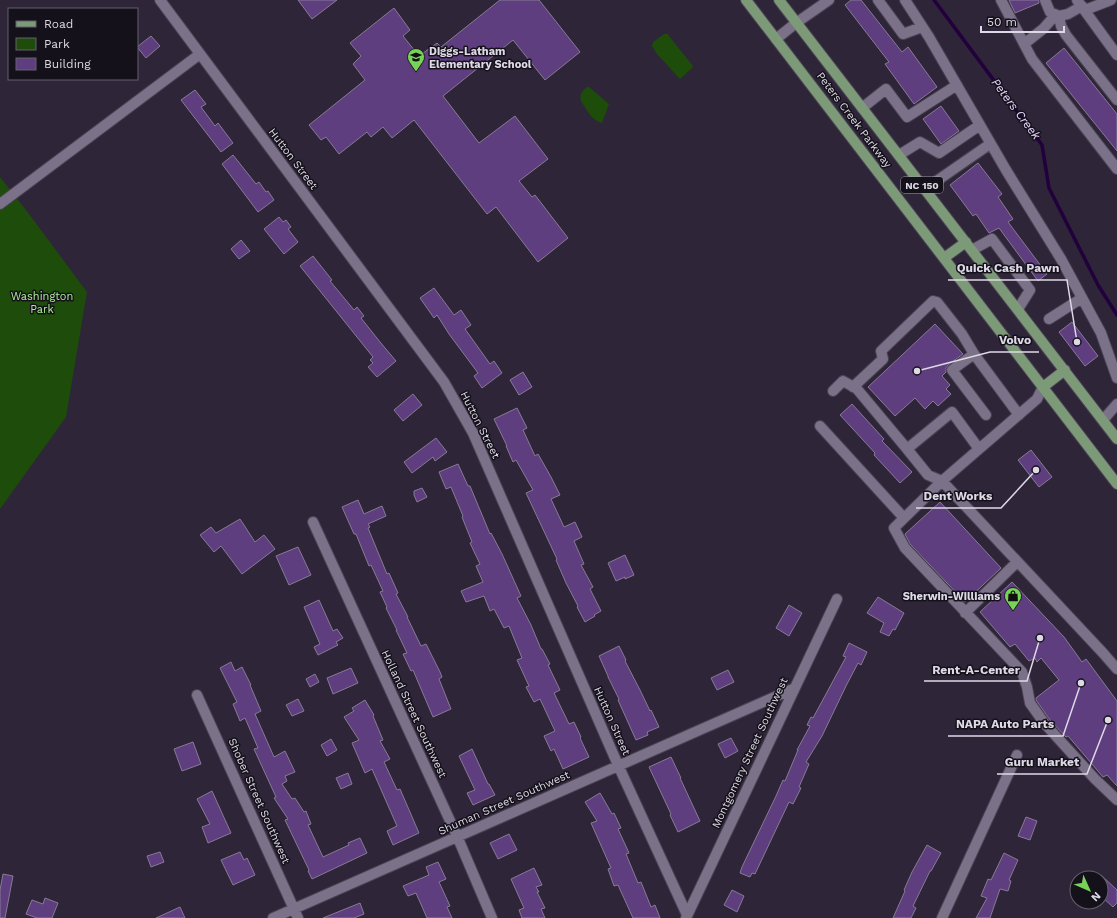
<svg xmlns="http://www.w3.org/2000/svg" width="1117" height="918" font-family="'Work Sans',sans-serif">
	<rect width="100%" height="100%" fill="#2e2539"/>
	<path fill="#1e4c0a" d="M664,34H668L669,36L693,66L692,68L680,79L657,54L652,46L653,42Z
		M587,87H589L609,104L602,123C592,121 586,109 581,101C579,95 582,91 587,87Z
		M0,177L29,214L87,292L66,417L0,509Z"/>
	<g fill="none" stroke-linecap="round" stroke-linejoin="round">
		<path stroke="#21003b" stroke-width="3.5" d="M934,0L1042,145L1049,188L1098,285L1117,315"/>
	</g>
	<path fill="#5e3e7f" stroke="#867b94" d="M298,0H337L312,19Z
		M500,0H539L580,52L545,80L513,40L443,96L479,143L515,116L548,159L519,181L532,197L535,195L568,238L538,262L496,207L487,214L414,120L392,138L383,127L371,137L367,132L339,154L326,137L321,140L309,125L365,80L353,64L361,56L350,43L394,8L410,30L403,36L419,56L437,43L441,47Z
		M851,0H861L902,52L908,47L937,87L914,104L885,64L889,62L845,5Z
		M1009,0H1039V3L1015,13Z
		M151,36L160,46L146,58L137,47Z
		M1064,48L1117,114V151L1046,63Z
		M195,90L206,104L201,107L215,126L218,123L233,143L221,152L181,100Z
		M941,106L959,131L941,144L923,119Z
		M233,155L256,184L259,182L266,192L268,191L274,200L258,212L222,164Z
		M978,163L1002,194L998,197L1013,219L1008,222L1047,274L1038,281L999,228L989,233L976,214L973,216L950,185Z
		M279,217L283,222L286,220L291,227L288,229L298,242L284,254L264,229Z
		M241,240L250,251L239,259L231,249Z
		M313,256L332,280L330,281L354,310L357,307L364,316L361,318L380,342L396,361L377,377L368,367L373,363L370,360L373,357L300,266Z
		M434,288L454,315L461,310L471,325L465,329L490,364L494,361L502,373L482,388L474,376L478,373L449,334L437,315L434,318L420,298Z
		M1072,322L1098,356L1085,366L1059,332Z
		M935,324L963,354L948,365L946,368V372L942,376L950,385L946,389L951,394L938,406L933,401L925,409L915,398L895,416L868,387Z
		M523,372L532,387L519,395L510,380Z
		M413,394L422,405L403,421L394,410Z
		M852,404L884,439L882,441L912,472L900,483L874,455L875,453L840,415Z
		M517,408L527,428L523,430L535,456L538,454L551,477L560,495L551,499L564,527L575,522L582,537L574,541L584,564L581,565L593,587L590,589L601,611L594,615L595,616L585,622L577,607L578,606L566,583L556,560L557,559L526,493L533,490L516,460L513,462L506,446H507L494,419Z
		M436,438L447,452L435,461L433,457L412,473L404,462Z
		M1031,450L1052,477L1039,487L1018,460Z
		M458,464L468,486H470L490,534L491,533L502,554L521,596L517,598L531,625L541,649H542L550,664L548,665L560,690L554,693L569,724L574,722L581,737L580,738L589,757L563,769L554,749L551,751L544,736L555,731L540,699L534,702L526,687L529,686L517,660L522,658L509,626L504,628L494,609L490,611L484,596L466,602L461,591L483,582L476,566L480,564L470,543L472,542L462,517L463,516L451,487L446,489L439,472Z
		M422,488L427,497L417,502L414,495V491Z
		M358,500L364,514L382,506L386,516L368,524L370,527L368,528L387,574L389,573L398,593L396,594L408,617H407L421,646L426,644L440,672L442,677L439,679L451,709L433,717L413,670L411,671L403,654L407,653L396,630H397L386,608L387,607L380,592L383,591L371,565L369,566L356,534H354L342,507Z
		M940,502L1001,568L965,602L910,544L905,534Z
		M240,519L255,542L264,535L275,549L242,574L221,546L214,552L200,535L211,527L216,533Z
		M298,547L311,575L289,585L276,556Z
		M625,555L634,575L625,579V577L616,581L608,563Z
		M1012,582L1064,637L1082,662L1086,659L1117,701V786L1107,775L1103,777L1068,736L1066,737L1050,720L1036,700V698L1059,680L1041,658L1037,662L1035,658L1029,661L1015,644L1010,647L980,612Z
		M878,597L904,613L895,630L893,629L889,636L880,632L884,623L867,613Z
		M319,600L333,631L337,629L343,638L336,642L338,645L318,655L314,647L320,644L304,607Z
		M789,605L802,613L789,636L776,628Z
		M849,643L867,652L861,665L858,663L846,686L822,736L806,762L809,764L799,787L801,788L793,804L789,802L755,874L752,873L750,877L740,873L742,867L776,796L783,780L785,781L798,750H797L810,726L807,725L811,717L813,718L846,657L843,656Z
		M619,646L626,660L625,661L640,690L650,711L651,710L659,727L647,732L648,735L636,740L618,700L619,699L608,677V676L599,656Z
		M231,662L235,671L242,667L251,685H250L261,711L255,714L274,757L285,751L295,772L285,776L287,781L282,784L292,799L295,798L304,812L306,811L311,824L308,825L323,857L349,845L348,843L360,838L367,853L312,879L308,871L309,870L285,820L288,819L274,798L276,797L254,749L258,748L245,718L240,721L233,704L237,702L220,668Z
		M351,668L358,683L333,694L327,678Z
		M728,670L734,682L717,690L711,678Z
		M315,674L319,682L310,687L306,679Z
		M298,699L304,711L292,716L286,705Z
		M365,700L374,715L373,716L383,740L380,741L390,759L384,762L397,790L400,789L419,833L393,845L387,831L397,826L372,769L365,773L352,743L359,740L344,717L354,711L352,708Z
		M731,738L738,751L725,758L718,744Z
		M331,739L337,750L327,756L321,745Z
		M193,742L201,764L182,771L174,749Z
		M472,749L488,784H489L495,795L473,805L467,793L475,790L459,756Z
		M671,757L681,778H680L700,821L678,832L670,815L671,814L649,767Z
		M348,773L352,784L341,789L336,778Z
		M212,791L231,833L208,843L202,827L210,824L197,799Z
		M600,793L612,814L614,813L621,828L618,829L629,853L626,854L638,883L641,882L651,907L655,905L660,918H633L618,885L614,886L608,869L611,868L591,823L597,821L585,802Z
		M1026,817L1037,821L1030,840L1018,836Z
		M509,834L517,850L498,859L490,843Z
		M927,845L941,853L931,871H930L913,906L916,908L911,918H893L905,891L904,890L912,872Z
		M160,852L164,862L151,867L147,856Z
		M240,852L244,860L247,858L255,875L233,885L221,860Z
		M1004,853L1018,860L1009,880L1011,881L1008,891L1000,889L990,918H976L987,898L981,896L988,879L991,880Z
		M438,862L446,879L439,882L450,906L447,907L452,918H427L416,893L408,896L403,886L429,875L426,867Z
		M534,868L542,885L536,887L539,892H537L545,908L541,909L545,918H522L519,910L524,908L511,879Z
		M3,874L13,876L5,918H0V890Z
		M1101,875L1117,890V903L1113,907L1101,896Z
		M732,890L744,896L737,912L724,905Z
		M45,898L58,903L52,918H37L26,914L32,900L43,904Z
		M360,903L364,914L354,918H323Z
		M180,907L185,918H156Z"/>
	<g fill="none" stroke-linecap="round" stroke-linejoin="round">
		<defs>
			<path id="minor" d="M160,0L444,382L473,433L618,765L687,915
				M878,0L903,34L922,27
				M905,0L929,37L1006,170L1061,259L1101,333L1117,378
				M1001,0L1032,59L1117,169
				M1045,0L1050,12L1059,16L1068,14L1082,6
				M1077,0L1117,55
				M1085,10L1111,0
				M776,39L796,23L829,0
				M1024,44L1043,29L1051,20L1059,16L1061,26L1066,35L1117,100
				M862,108L886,89L907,117L957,85
				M899,155L920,142L939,153L980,125
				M925,189L990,144
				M0,204L200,54
				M972,250L992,239L1030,290L1018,309
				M1049,319L1082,298
				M853,387L883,359L881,351L933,301L937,302L962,334L974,354
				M1043,387L1037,399L942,481L1103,653L1117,669
				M833,391L843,381L857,389L907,449
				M986,415L952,370L974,354L1019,415
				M1103,420L1117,404
				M820,426L904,518
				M979,449L952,412L907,449L928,475L942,481L894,528L905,548L1022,672L1027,687L1030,703L1045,724L1095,779L1117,800
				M313,522L457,836L492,918
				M965,613L1017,562
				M197,695L298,918
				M273,918L795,688
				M686,918L837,599
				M942,918L1017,755"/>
			<path id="major" d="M746,0L1117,484
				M779,0L1117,439
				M944,258L966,242
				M1043,387L1065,370"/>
		</defs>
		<use href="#minor" stroke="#4b4353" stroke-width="12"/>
		<use href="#major" stroke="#4b4353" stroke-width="12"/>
		<use href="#minor" stroke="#7b7189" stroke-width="10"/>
		<use href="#major" stroke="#7c9a77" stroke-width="10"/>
	</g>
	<defs>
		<symbol id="school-pin" viewBox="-11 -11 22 30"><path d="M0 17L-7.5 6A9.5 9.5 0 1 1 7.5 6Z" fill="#78d258" stroke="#15111a"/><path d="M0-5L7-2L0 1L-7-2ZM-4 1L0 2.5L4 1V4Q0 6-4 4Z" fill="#111"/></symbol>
		<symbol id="shop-pin" viewBox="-11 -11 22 30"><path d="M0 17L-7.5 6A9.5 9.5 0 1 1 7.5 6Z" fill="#78d258" stroke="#15111a"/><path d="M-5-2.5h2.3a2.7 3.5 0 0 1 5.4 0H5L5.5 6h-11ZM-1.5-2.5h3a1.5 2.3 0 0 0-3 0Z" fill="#111"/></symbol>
	</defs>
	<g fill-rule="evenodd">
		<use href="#school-pin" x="406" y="47" width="20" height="27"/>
		<use href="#shop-pin" x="1003" y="586" width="20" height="27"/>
	</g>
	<g text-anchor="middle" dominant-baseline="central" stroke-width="3" stroke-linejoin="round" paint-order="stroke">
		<rect fill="#15111a" stroke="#a29da9" stroke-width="1" x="901" y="177" width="42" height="16" rx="3"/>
		<g font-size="10" font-weight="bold" fill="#ded9e6">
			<text x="922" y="185">NC 150</text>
		</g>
		<g font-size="11" font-weight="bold" fill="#ded9e6" stroke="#15111a" text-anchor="start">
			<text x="429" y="51">Diggs-Latham<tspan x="429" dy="13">Elementary School</tspan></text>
			<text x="1000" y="596" text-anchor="end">Sherwin-Williams</text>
		</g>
		<g font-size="11" fill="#ded9e6" stroke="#15111a">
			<text transform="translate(854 120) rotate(53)">Peters Creek Parkway</text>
			<text transform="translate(293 159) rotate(53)">Hutton Street</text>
			<text transform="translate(480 425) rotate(63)">Hutton Street</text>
			<text transform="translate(414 714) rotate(65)">Holland Street Southwest</text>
			<text transform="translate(612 721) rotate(66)">Hutton Street</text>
			<text transform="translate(750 753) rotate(-65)">Montgomery Street Southwest</text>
			<text transform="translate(259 801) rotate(66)">Shober Street Southwest</text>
			<text transform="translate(504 803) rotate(-24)">Shuman Street Southwest</text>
		</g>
		<g font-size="11" fill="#a9ee94" stroke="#15111a">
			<text x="42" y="296">Washington<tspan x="42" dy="13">Park</tspan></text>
		</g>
		<g font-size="12" font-style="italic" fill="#e5d4fb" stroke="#15111a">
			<text transform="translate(1016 109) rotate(53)">Peters Creek</text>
		</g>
	</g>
	<path fill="none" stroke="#ded9e6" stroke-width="1.5" d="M1077 342L1067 280H948M917 371L990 352H1039M1036 470L1001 508H916M1040 638L1027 681H924M1081 683L1063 736H948M1108 720L1087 774H997"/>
	<g fill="#ded9e6" stroke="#15111a" stroke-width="1.5">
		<circle cx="1077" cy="342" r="4"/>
		<circle cx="917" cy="371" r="4"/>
		<circle cx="1036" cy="470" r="4"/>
		<circle cx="1040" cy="638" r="4"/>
		<circle cx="1081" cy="683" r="4"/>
		<circle cx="1108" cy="720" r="4"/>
	</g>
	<g font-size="12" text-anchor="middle" font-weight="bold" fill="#ded9e6" stroke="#15111a" stroke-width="3" stroke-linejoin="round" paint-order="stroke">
		<text x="1008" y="272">Quick Cash Pawn</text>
		<text x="1015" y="344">Volvo</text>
		<text x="958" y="500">Dent Works</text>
		<text x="976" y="674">Rent-A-Center</text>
		<text x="1005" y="728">NAPA Auto Parts</text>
		<text x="1042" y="766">Guru Market</text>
	</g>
	<rect x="8" y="8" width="130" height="72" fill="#15111a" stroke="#65616c"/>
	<rect x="16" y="21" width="20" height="6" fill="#7c9a77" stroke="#65616c"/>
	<text x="44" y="28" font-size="12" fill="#ded9e6">Road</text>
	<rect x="16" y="38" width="20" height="12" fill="#1e4c0a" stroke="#65616c"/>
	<text x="44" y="48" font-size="12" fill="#ded9e6">Park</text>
	<rect x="16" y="58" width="20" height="12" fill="#5e3e7f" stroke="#65616c"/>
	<text x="44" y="68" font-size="12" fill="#ded9e6">Building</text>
	<g transform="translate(1089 890) rotate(135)"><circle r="19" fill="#15111a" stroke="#65616c"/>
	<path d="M0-3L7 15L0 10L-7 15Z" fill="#78d258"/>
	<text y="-6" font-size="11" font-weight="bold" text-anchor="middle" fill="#ded9e6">N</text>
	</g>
	<path d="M981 26v6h83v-6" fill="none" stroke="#ded9e6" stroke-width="2"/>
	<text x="987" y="26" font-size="12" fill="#ded9e6" stroke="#15111a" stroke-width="3" paint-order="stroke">50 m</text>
</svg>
